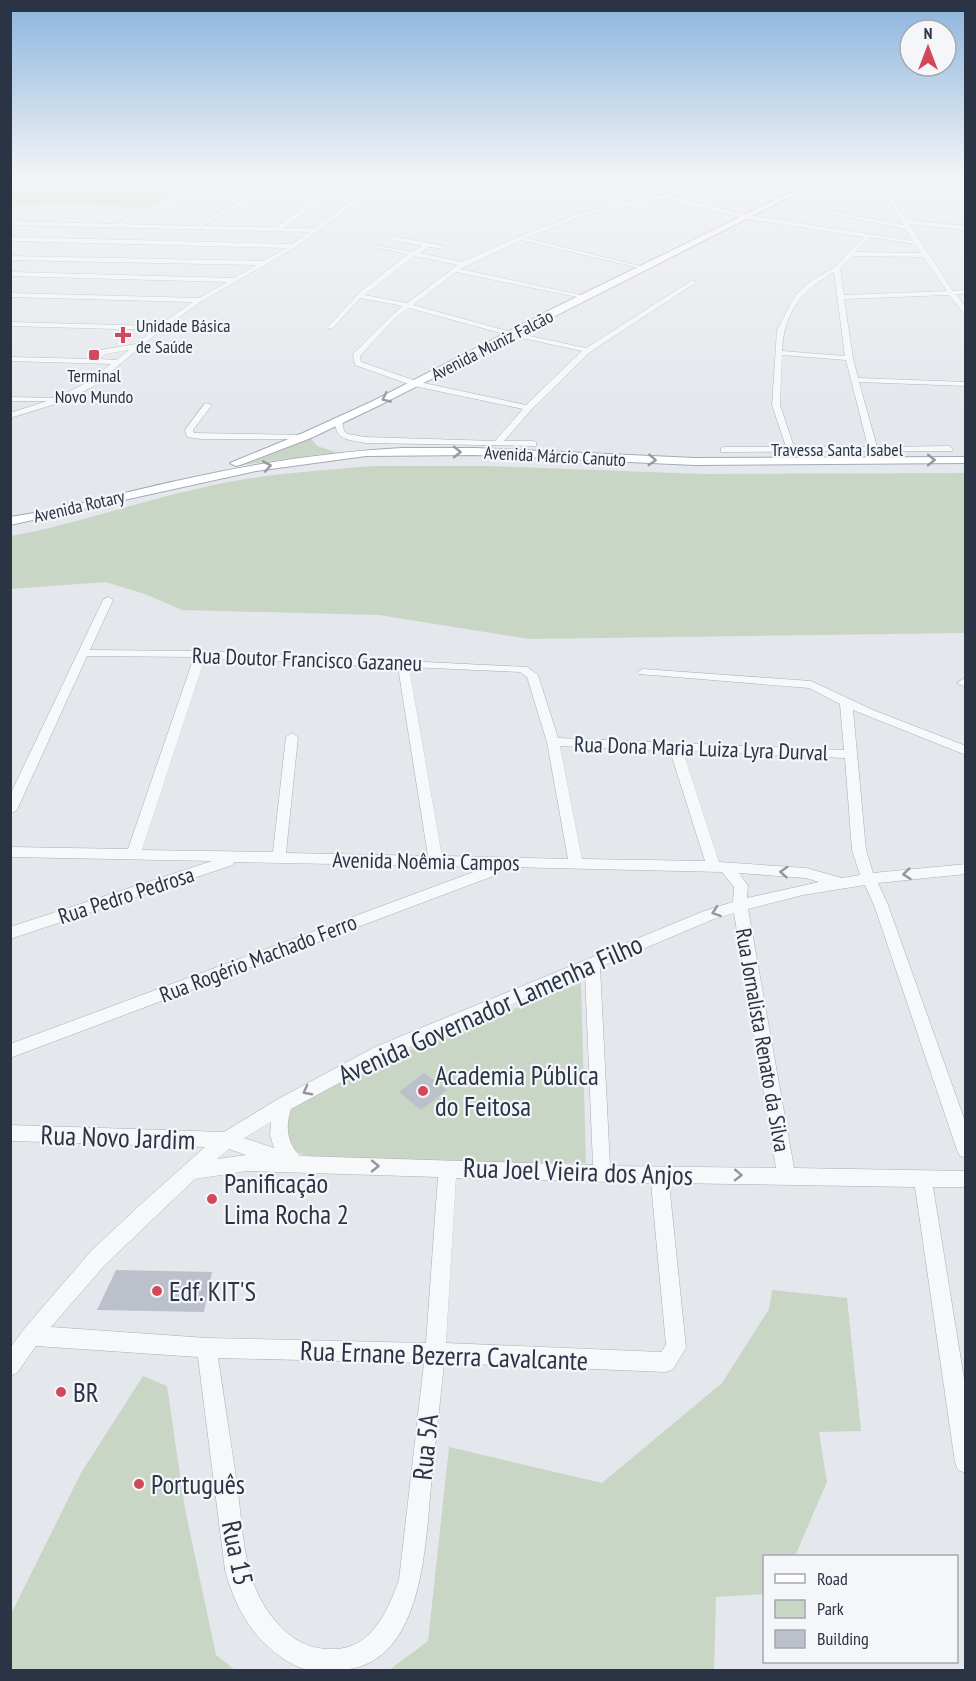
<svg xmlns="http://www.w3.org/2000/svg" width="976" height="1681" font-family="'PT Sans Narrow',sans-serif">
	<rect width="100%" height="100%" fill="#e4e7ec"/>
	<path fill="#c9d6c5" d="M10,177H30L31,184L29,187L33,189L70,191L92,189L128,183L142,177H197L183,180L177,190L161,201L144,207L73,204L11,206Z
		M310,437L317,446L336,452L235,466Z
		M373,466H487L703,474L965,473V633L529,639L379,615L182,610L145,594L105,582L11,589V536C72,525 131,504 192,490C252,475 311,471 373,466Z
		M581,983L586,1163L316,1160L292,1150L281,1132L291,1108L398,1054Z
		M772,1290L847,1298L861,1431L819,1432L827,1482L795,1556H764V1594L716,1597L714,1670H389L428,1641L449,1447L602,1483L722,1383L769,1309Z
		M143,1376L167,1386L185,1509L216,1655L235,1670H11V1614L81,1473Z"/>
	<path fill="#bbc0ca" d="M424,1073L447,1090L421,1110L399,1092Z
		M116,1270L212,1272L204,1312L97,1310Z"/>
	<g fill="none" stroke-linecap="round" stroke-linejoin="round">
		<defs>
			<path id="minor" d="M229,177L207,180L167,205L121,224L197,226L248,196L265,177H269L252,198L202,226L276,227L316,199L326,177H331L320,201L283,228H314L384,177H390L296,247L202,301L162,329L94,386L65,401L10,418V413L47,401H10V397L56,398L88,382L111,364L10,361V357L90,359L100,350L136,344L153,330L10,326V322L158,326L193,302L10,297V293L199,298L227,282L10,276V272L234,278L257,265L10,260V256L263,261L287,248L10,241V237L293,244L310,232L10,225V221L116,224L163,203L204,178ZM129,350L116,360L99,359L105,354Z
				M452,177H457L438,198H434Z
				M513,177H518L519,178L516,180Z
				M575,177H580L582,179L577,180Z
				M726,180L926,182L928,185H885L906,220L966,226V230L909,224L953,291L966,290V294H956L966,308V316L949,295L844,299L853,358L858,378L966,382V386L859,382L877,447L949,446L953,449L952,451L721,452V448L724,447H786L772,405L777,330L796,294L812,280L835,267L864,237L747,219L664,198L582,216L526,238L644,267V269L521,240L460,269L585,296L587,299L456,272L413,305L511,332L586,348L691,281H695V283L590,352L531,410L504,441H533L536,442V446L365,443C346,439 337,441 334,420L338,418L342,420L344,431L348,434L365,437L495,441L523,409L414,386L355,365L353,354L391,316L403,306L360,298L332,329L327,328L361,291L408,254L374,247V245L412,252L423,246L389,239L391,236L444,246L446,249L429,247L419,253L462,262L518,237L578,214ZM726,184L880,185L904,225L831,211L828,213L906,229L913,241L747,215L670,196ZM870,237L915,244L921,253L856,252ZM414,256L458,265L407,303L364,295ZM852,256L923,257L947,291L844,295L840,268ZM834,272L845,356L782,351C784,312 801,291 834,272ZM409,308L508,335L582,351L526,405L419,382L361,362L360,356L395,318ZM782,355L846,360L868,447H794L780,405Z
				M205,403L212,405L193,430L194,433L305,435L309,437L305,439H201L187,437L185,430Z
				M108,597L113,600L90,650L201,651L527,667L538,675L558,738L844,750L840,704L809,688L639,674L637,672L643,669L811,681L873,710L966,746V755L853,710L866,850L873,873L966,864V874L878,883L888,905L966,1124V1158L960,1156L957,1150L874,905L865,885L803,895L748,909L794,1168L966,1171V1187H933L966,1391V1473L958,1470L955,1462L915,1187L669,1183L686,1348L673,1369L666,1372L444,1363C440,1404 435,1445 431,1486C425,1547 423,1670 337,1670C325,1670 312,1672 301,1668C259,1650 236,1612 225,1570L198,1357L36,1346L17,1373L10,1376V1348L24,1329L91,1251L141,1204L205,1147L10,1141V1125L224,1132L278,1099L375,1047L704,911L733,902L734,887L722,872L507,867L496,875L10,1058V1044L487,867L234,862L233,865L10,939V927L212,861L10,857V847L128,849L194,657L87,656L17,810L10,814V795L103,600ZM205,658L398,667L428,856L286,853L298,737L292,733L286,737L273,852L142,850ZM409,667L520,672L527,677L547,742L568,859L442,856ZM560,746L670,751L705,861L582,859ZM683,751L845,758L852,850L860,875L842,878L806,868L719,862ZM739,873L806,878L819,882L747,898L748,886ZM734,913L776,1168L610,1166L600,967L714,919ZM585,973L593,1165L300,1156C287,1142 285,1128 291,1109L387,1057ZM271,1122L270,1135L274,1148L244,1138ZM229,1149L246,1155L217,1159ZM247,1171L438,1177L426,1343L207,1338L51,1327L105,1265L195,1179ZM456,1178L651,1183L666,1345L661,1352L446,1343ZM218,1358L424,1363L399,1580C388,1610 372,1648 335,1649C312,1650 295,1642 279,1625C242,1586 244,1535 237,1484C231,1442 224,1400 218,1358Z
				M963,679H966V687L957,683Z"/>
			<path id="major" d="M822,177H829L380,405L311,438L240,465L236,466L230,463L303,433L373,401L548,311Z
				M402,448H475L695,458L966,457V463L695,465L475,455L366,456L256,471L10,525V517C66,509 121,493 176,481C251,464 326,452 402,448Z"/>
		</defs>
		<use href="#minor" stroke="#a9aeb7" stroke-width="1"/>
		<use href="#major" stroke="#a3abb8" stroke-width="2"/>
		<use href="#minor" fill="#f7f8fa" fill-rule="evenodd"/>
		<use href="#major" fill="#fff" fill-rule="evenodd"/>
	</g>
	<defs><path id="oneway-chevron" d="M-2-3.5L2.5 0L-2 3.5" fill="none" stroke-width="1.6" stroke-linecap="round" stroke-linejoin="round" transform="scale(1.5)"/></defs>
	<g stroke="#959aa2">
		<use href="#oneway-chevron" transform="translate(386 398) rotate(155)"/>
		<use href="#oneway-chevron" transform="translate(457 452) rotate(1)"/>
		<use href="#oneway-chevron" transform="translate(652 460) rotate(3)"/>
		<use href="#oneway-chevron" transform="translate(931 460)"/>
		<use href="#oneway-chevron" transform="translate(267 466) rotate(-10)"/>
	</g>
	<g stroke="#9196a0">
		<use href="#oneway-chevron" transform="translate(784 872) rotate(-176)"/>
		<use href="#oneway-chevron" transform="translate(907 874) rotate(174)"/>
		<use href="#oneway-chevron" transform="translate(716 912) rotate(161)"/>
		<use href="#oneway-chevron" transform="translate(307 1091) rotate(152)"/>
		<use href="#oneway-chevron" transform="translate(375 1166) rotate(1)"/>
		<use href="#oneway-chevron" transform="translate(738 1175) rotate(1)"/>
	</g>
	<linearGradient id="sky" x2="0" y2="1"><stop stop-color="#8bb4dd"/><stop offset="0.43" stop-color="#f3f4f6"/><stop offset="1" stop-color="#f3f4f6" stop-opacity="0"/></linearGradient>
	<rect width="976" height="412" fill="url(#sky)"/>
	<g fill="#d1495b" stroke="#f4f6f9" stroke-width="2">
		<path d="M120 326h6v6h6v6h-6v6h-6v-6h-6v-6h6z"/>
		<rect x="88" y="349" width="12" height="12" rx="3"/>
		<circle cx="423" cy="1091" r="6"/>
		<circle cx="212" cy="1199" r="6"/>
		<circle cx="157" cy="1291" r="6"/>
		<circle cx="61" cy="1392" r="6"/>
		<circle cx="139" cy="1484" r="6"/>
	</g>
	<g text-anchor="middle" dominant-baseline="central" stroke-width="4.5" stroke-linejoin="round" paint-order="stroke">
		<g font-size="18" fill="#2b3445" stroke="#f4f6f9" text-anchor="start">
			<text x="136" y="325">Unidade Básica<tspan x="136" dy="21">de Saúde</tspan></text>
			<text x="94" y="375" text-anchor="middle">Terminal<tspan x="94" dy="21">Novo Mundo</tspan></text>
		</g>
		<g font-size="18" fill="#2b3445" stroke="#f4f6f9">
			<text transform="translate(492 345) rotate(-27)">Avenida Muniz Falcão</text>
			<text x="837" y="449">Travessa Santa Isabel</text>
			<text transform="translate(555 456) rotate(3)">Avenida Márcio Canuto</text>
			<text transform="translate(79 506) rotate(-13)">Avenida Rotary</text>
		</g>
		<g font-size="22" fill="#2b3445" stroke="#f4f6f9">
			<text transform="translate(307 659) rotate(2)">Rua Doutor Francisco Gazaneu</text>
			<text transform="translate(701 748) rotate(2)">Rua Dona Maria Luiza Lyra Durval</text>
			<text transform="translate(426 861) rotate(1)">Avenida Noêmia Campos</text>
			<text transform="translate(126 895) rotate(-18)">Rua Pedro Pedrosa</text>
			<text transform="translate(258 958) rotate(-21)">Rua Rogério Machado Ferro</text>
			<text transform="translate(763 1040) rotate(80)">Rua Jornalista Renato da Silva</text>
		</g>
		<g font-size="27" fill="#2b3445" stroke="#f4f6f9">
			<text transform="translate(490 1009) rotate(-24)">Avenida Governador Lamenha Filho</text>
			<text transform="translate(118 1137) rotate(2)">Rua Novo Jardim</text>
			<text transform="translate(578 1171) rotate(2)">Rua Joel Vieira dos Anjos</text>
			<text transform="translate(444 1355) rotate(2)">Rua Ernane Bezerra Cavalcante</text>
			<text transform="translate(425 1447) rotate(-84)">Rua 5A</text>
			<text transform="translate(238 1553) rotate(78)">Rua 15</text>
		</g>
		<g font-size="27" fill="#2b3445" stroke="#f4f6f9" text-anchor="start">
			<text x="435" y="1075">Academia Pública<tspan x="435" dy="31">do Feitosa</tspan></text>
			<text x="224" y="1183">Panificação<tspan x="224" dy="31">Lima Rocha 2</tspan></text>
			<text x="169" y="1291">Edf. KIT'S</text>
			<text x="73" y="1392">BR</text>
			<text x="151" y="1484">Português</text>
		</g>
	</g>
	<rect width="976" height="1681" fill="none" stroke="#2b3445" stroke-width="24"/>
	<rect x="763" y="1555" width="195" height="108" fill="#f4f6f9" stroke="#a4a8b1" stroke-width="1.5"/>
	<rect x="775" y="1574" width="30" height="9" fill="#ffffff" stroke="#a4a8b1" stroke-width="1.5"/>
	<text x="817" y="1585" font-size="18" fill="#2b3445">Road</text>
	<rect x="775" y="1600" width="30" height="18" fill="#c9d6c5" stroke="#a4a8b1" stroke-width="1.5"/>
	<text x="817" y="1615" font-size="18" fill="#2b3445">Park</text>
	<rect x="775" y="1630" width="30" height="18" fill="#bbc0ca" stroke="#a4a8b1" stroke-width="1.5"/>
	<text x="817" y="1645" font-size="18" fill="#2b3445">Building</text>
	<g transform="translate(928 48)"><circle r="28" fill="#f4f6f9" stroke="#a4a8b1" stroke-width="1.5"/>
	<path d="M0-4.5L10 22L0 15L-10 22Z" fill="#d1495b"/>
	<text y="-9" font-size="16" font-weight="bold" text-anchor="middle" fill="#2b3445">N</text>
	</g>
</svg>
